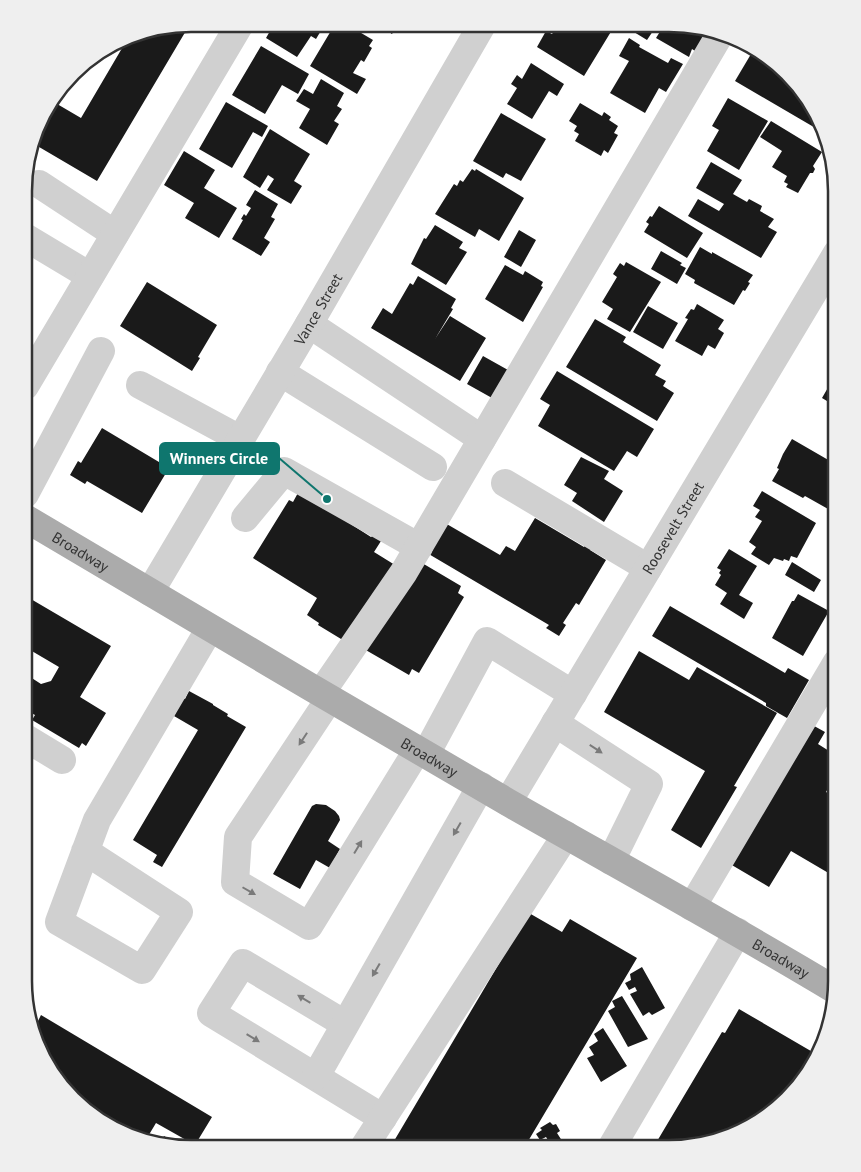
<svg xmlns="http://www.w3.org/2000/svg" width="861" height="1172" font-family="'PT Sans',sans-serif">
	<rect width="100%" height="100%" fill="#fff"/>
	<path fill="#1a1a1a" d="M190,24L97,181L34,144L46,108L52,101L81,118L128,38L137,33Z
		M274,24H325L316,39L311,36L297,57L266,38Z
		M335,24H346L373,40L369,46L372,48L364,62L361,60L353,73L366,79L357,94L310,66Z
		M377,24H398L392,34Z
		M558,25H603L612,30L584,76L537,47L546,31L552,34Z
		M632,25H657L647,40L629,29Z
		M660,25H692L707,31L695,51L692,49L689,57L656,38L661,30L658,29Z
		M629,38L640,45L639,47L668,63L671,58L683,64L666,92L659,88L645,113L610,93L629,61L619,56Z
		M261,46L309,74L298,94L282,85L265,114L232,95Z
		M754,49L763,52L820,117L824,133L735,81Z
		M531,63L564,84L557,96L549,91L532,119L507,104L517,88L511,84L517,75L522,79Z
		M321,79L344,93L337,106L342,109L334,121L339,124L327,145L299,128L310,109L296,101L304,89L313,94Z
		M728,98L768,121L739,170L707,151L719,130L712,126Z
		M226,102L268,126L262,137L253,132L232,168L199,149Z
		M580,103L602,116L604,112L611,117L609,120L618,126L614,133L618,135L608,153L604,150L601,156L575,141L579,134L574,131L577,126L569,121Z
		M501,113L546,139L521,181L506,173L503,178L473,161Z
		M771,121L822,152L813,166L815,169L813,173H810L798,193L786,187L788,184L784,182L787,176L772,167L782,151L760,137Z
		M270,129L310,154L294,181L302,186L291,204L267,190L274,179L268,175L260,188L243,177Z
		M184,151L215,170L204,188L237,208L219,238L185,218L194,203L164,185Z
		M711,162L742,180L733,194L747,202L749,199L762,206L760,211L774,219L768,227L777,232L761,258L688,216L698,199L719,211L724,204L696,188Z
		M472,169L475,171L476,169L524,198L499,241L479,229L475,237L435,214L454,184L457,186L460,180L463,182Z
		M255,190L278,204L271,217L275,219L264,238L270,242L261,256L232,239L243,220L241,219L244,214L246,216L251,208L246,205Z
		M659,206L703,233L687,258L644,232L649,224L646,222L650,216L652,217Z
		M435,225L463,242L459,248L467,252L446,285L411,264L424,238L426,239Z
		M519,230L536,240L521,267L504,257Z
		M700,247L712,254V252L753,275L748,282L750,283L745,291L743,290L734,305L694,283L695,280L685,274Z
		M661,251L682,263L680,265L686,268L677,284L651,269Z
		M626,262L661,282L630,332L607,319L613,309L602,302L617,277L613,274L620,263L624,266Z
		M505,265L523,275L525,271L543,282L541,286L543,287L523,322L485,299Z
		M418,276L456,299L451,308L453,309L435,339L450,316L486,338L460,381L371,328L383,308L392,314L410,283L413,285Z
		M147,282L217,325L198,357L200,358L192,371L120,326Z
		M697,304L724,320L718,329L724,333L715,349L708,345L702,356L675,341L688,319L685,318L691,309L694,310Z
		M648,306L678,323L663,349L633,332Z
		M595,319L626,337L623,342L661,365L655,375L666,381L663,386L674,393L657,421L566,367Z
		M483,356L508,370L492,398L467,384Z
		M557,371L654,429L637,457L627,451L614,471L538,426L550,405L540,399Z
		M837,372V407L822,398Z
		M102,428L169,468L142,513L87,481L85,484L70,475L78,461L81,463Z
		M792,439L837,465V514L805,496L803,498L772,481L779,469L777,468L783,454Z
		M581,457L609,471L604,479L623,491L604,522L572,501L577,493L564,485Z
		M299,491L371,537L374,535L381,541L374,552L395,565L346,642L318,625L319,623L307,615L317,598L253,558L289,500L293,502Z
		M762,491L816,523L797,558L791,556L789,561L784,559L783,561L774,558L769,565L751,554L756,547L749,542L762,521L755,517L760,510L753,506Z
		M535,518L584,547L586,544L592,548L590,550L606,560L579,605L576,603L563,623L566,625L559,636L546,628L549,625L427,553L445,523L500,555L506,546L515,551Z
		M729,549L757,566L739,595L753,603L744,619L720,604L727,593L715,585L721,575L719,573L721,570L717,568Z
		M417,560L461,586L458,593L464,597L419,673L412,669L409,675L364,649Z
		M792,562L821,580L814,592L785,575Z
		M798,594L829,611L803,656L772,638L792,601H794Z
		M24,595L111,646L80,697L106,713L86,746L82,743L79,748L32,720L35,715L24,709V673L41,684L51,681L59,667L25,647L28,643L24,641Z
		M670,606L785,673L788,668L809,680L787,718L766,706V703L652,636Z
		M639,651L689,680L697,667L777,713L734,786L737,787L701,848L671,830L705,771L604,712Z
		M189,691L213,704V705L228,714L227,716L246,727L162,867L153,862L157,855L133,840L198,730L174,716L183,698L185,699Z
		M807,722L825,732L818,744L837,756V772L826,792L837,798V878L791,851L769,887L725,861Z
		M316,804L326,805L335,811L339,816L340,820L328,841L340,849L330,868L316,860L300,889L273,874L312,806Z
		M529,913L562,932L570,919L637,958L524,1148H405L394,1141Z
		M642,967L665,1008L652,1015L649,1012L643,1016L630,994L637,991L635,987L629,990L625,983L631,980L630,974Z
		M622,996L648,1039L628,1047L608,1011L615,1007L612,1001Z
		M739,1009L816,1054L809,1073L744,1131L670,1148H653L722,1032L725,1033Z
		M41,1015L212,1117L195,1145L156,1123L147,1138L119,1128L121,1125L103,1115L101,1119L95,1116L88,1109L90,1106L83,1103L60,1076L62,1072L50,1065L48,1062L50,1058L41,1053L35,1027Z
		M603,1028L627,1066L601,1082L587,1058L594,1055L589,1047L598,1041L594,1034Z
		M550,1122L553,1125L556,1124L560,1131L557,1133L566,1147L569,1145L571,1148H553L546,1137L540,1140L536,1134L542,1130L540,1128Z
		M164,1136L183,1147H170L160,1143Z"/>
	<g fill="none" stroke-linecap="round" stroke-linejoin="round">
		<g stroke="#d0d0d0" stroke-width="28">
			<path d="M39,184L115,234"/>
			<path d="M25,237L90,276"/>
			<path d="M309,324L482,439"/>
			<path d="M280,372L433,467"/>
			<path d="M140,385L240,439"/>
			<path d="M25,386L240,24"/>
			<path d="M505,483L648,568"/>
			<path d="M25,494L101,351"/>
			<path d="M245,518L284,471L419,547"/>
			<path id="s1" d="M150,592L309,324L482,25"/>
			<path d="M321,693L404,572L719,36"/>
			<path d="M330,698L238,837L235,882L309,926L418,749"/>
			<path d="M555,723L649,784L611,861"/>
			<path d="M24,737L62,760"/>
			<path d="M426,754L487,641L573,694"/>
			<path id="s2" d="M508,802L837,253"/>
			<path d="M85,851L179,912L142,970L59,922L97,820L210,628"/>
			<path d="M692,907L837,662"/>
			<path d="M345,1024L243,963L211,1013L383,1118"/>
			<path d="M316,1076L481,786"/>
			<path d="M364,1147L566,835"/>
			<path d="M611,1148L738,932"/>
		</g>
		<path stroke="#ababab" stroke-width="28" id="s3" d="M25,518C186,614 347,709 509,803C618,865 729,926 837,991"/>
	</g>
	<defs><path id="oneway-solid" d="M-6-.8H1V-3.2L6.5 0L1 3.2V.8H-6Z" transform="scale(1.25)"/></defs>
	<g fill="#7a7a7a">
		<use href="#oneway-solid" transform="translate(303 739) rotate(123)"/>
		<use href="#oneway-solid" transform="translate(596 749) rotate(33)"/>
		<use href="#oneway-solid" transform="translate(457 829) rotate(120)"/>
		<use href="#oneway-solid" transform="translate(358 847) rotate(-59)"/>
		<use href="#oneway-solid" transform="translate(249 891) rotate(30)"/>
		<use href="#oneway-solid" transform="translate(376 970) rotate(120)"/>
		<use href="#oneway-solid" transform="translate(304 999) rotate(-149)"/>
		<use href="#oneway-solid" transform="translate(253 1038) rotate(31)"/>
	</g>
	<g text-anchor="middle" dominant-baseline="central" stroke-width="5" stroke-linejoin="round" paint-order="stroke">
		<g font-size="15" fill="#333" stroke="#fff">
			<text stroke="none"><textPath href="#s1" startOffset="329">Vance Street</textPath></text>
			<text stroke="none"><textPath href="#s2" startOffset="320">Roosevelt Street</textPath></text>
			<text stroke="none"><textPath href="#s3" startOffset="65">Broadway</textPath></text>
			<text stroke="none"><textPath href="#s3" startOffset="470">Broadway</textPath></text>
			<text stroke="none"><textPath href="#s3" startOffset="875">Broadway</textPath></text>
		</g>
	</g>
	<path d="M0 0H861V1172H0ZM191 32H669A159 159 0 0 1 828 191V981A159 159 0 0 1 669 1140H191A159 159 0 0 1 32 981V191A159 159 0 0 1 191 32Z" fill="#efefef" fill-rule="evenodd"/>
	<path fill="none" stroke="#333" stroke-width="2.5" d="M191 32H669A159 159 0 0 1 828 191V981A159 159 0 0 1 669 1140H191A159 159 0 0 1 32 981V191A159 159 0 0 1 191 32Z"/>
	<path fill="none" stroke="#0f766e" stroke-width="2" d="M327 499L279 458"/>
	<circle fill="#0f766e" stroke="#fff" stroke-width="2" cx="327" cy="499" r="5"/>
	<rect fill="#0f766e" stroke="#0f766e" stroke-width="2" x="160" y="443" width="119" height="31" rx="5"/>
	<g font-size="16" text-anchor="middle" font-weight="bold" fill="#fff">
		<text x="219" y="464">Winners Circle</text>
	</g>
</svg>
